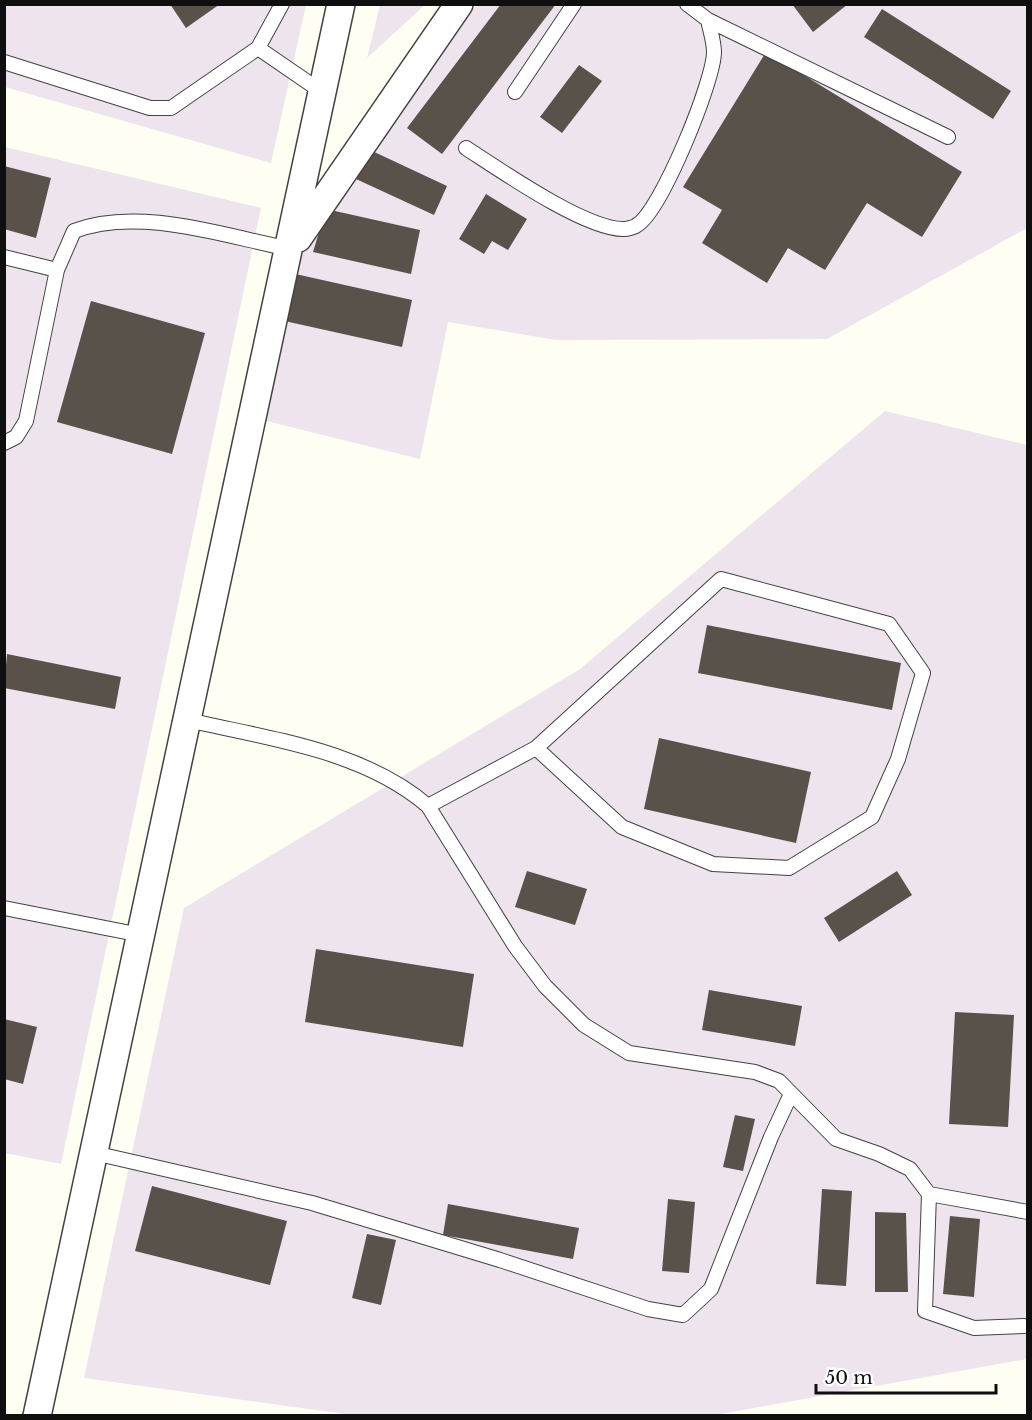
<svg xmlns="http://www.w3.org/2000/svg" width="1032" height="1420" font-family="'Libre Baskerville',serif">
	<rect width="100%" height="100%" fill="#fffef2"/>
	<path fill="#eee4ee" d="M4,5H306L271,163L5,87Z
		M380,5H425L367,58Z
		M477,5L1027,4V228L827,339L556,340L448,322L420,459L254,418L294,252Z
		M5,147L261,208L61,1164L5,1153Z
		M885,411L1027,445V1359L709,1416H360L84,1378L184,908L580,669Z"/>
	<path fill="#58524b" d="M170,4H220L186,28Z
		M501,4H556L442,154L407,128Z
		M792,4H848L813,32Z
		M882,9L1011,91L993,119L864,37Z
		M766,52L962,172L922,237L867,203L825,270L788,248L767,283L702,243L722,210L683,187Z
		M579,65L602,81L562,133L540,117Z
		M370,150L447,186L434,215L356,179Z
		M4,166L51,178L36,238L4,229Z
		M486,194L527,219L508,250L492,241L484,254L459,239Z
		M326,209L420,230L411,274L313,252Z
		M291,273L412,300L402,347L280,320Z
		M91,301L205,333L172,454L57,422Z
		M707,625L901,663L892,710L698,673Z
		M7,654L121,677L115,709L4,688Z
		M659,738L811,772L796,843L644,809Z
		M527,871L587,889L575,925L515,907Z
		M897,871L912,895L839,942L824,918Z
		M316,949L474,974L463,1047L305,1022Z
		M709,990L802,1006L795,1046L702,1030Z
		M955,1012L1014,1015L1008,1127L949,1124Z
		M4,1019L37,1027L23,1084L4,1079Z
		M735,1115L755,1119L743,1171L723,1167Z
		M152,1186L287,1221L270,1285L135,1251Z
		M822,1189L852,1191L846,1286L816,1284Z
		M668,1199L695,1202L689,1273L662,1271Z
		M448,1204L579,1228L573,1259L443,1235Z
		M875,1212L906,1213L908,1292H875Z
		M950,1216L980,1219L974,1297L943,1294Z
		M367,1234L396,1240L381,1305L352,1298Z"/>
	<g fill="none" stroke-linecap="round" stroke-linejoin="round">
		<defs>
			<path id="lane" d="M687,4L708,20L948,137
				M258,48L322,92
				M4,62L150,108H171L258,48L282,4
				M515,92L574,4
				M466,148C500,170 586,230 624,229C627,229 635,227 637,225C661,211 714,81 714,52C714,42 710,30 708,20
				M4,257L57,270
				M4,443L16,437L26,421L57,270L74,231C138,206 224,236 290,249
				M188,720C269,739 363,750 428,806L515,946L545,986L584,1025L629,1053L755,1072L779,1081L836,1139L879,1154L910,1169L929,1194L925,1311L974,1328L1024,1326
				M428,806L536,748L622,827L713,864L789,868L872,817L898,759L923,673L889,624L721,579L536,748
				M4,908L141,935
				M94,1153L312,1203L500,1260L648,1309L683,1315L711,1289L771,1137L791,1094
				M929,1194L1028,1212"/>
			<path id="street" d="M298,238L459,4
				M37,1416L341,4"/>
		</defs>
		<use href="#lane" stroke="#424242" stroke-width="16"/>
		<use href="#street" stroke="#424242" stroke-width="30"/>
		<use href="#lane" stroke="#fff" stroke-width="14"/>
		<use href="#street" stroke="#fff" stroke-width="27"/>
	</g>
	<rect width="1032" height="1420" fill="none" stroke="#0f0f0f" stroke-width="12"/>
	<path d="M816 1384v9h180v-9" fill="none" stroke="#0f0f0f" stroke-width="3"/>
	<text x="825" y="1384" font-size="18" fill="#0f0f0f" stroke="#ffffff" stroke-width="4.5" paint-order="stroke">50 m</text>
</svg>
